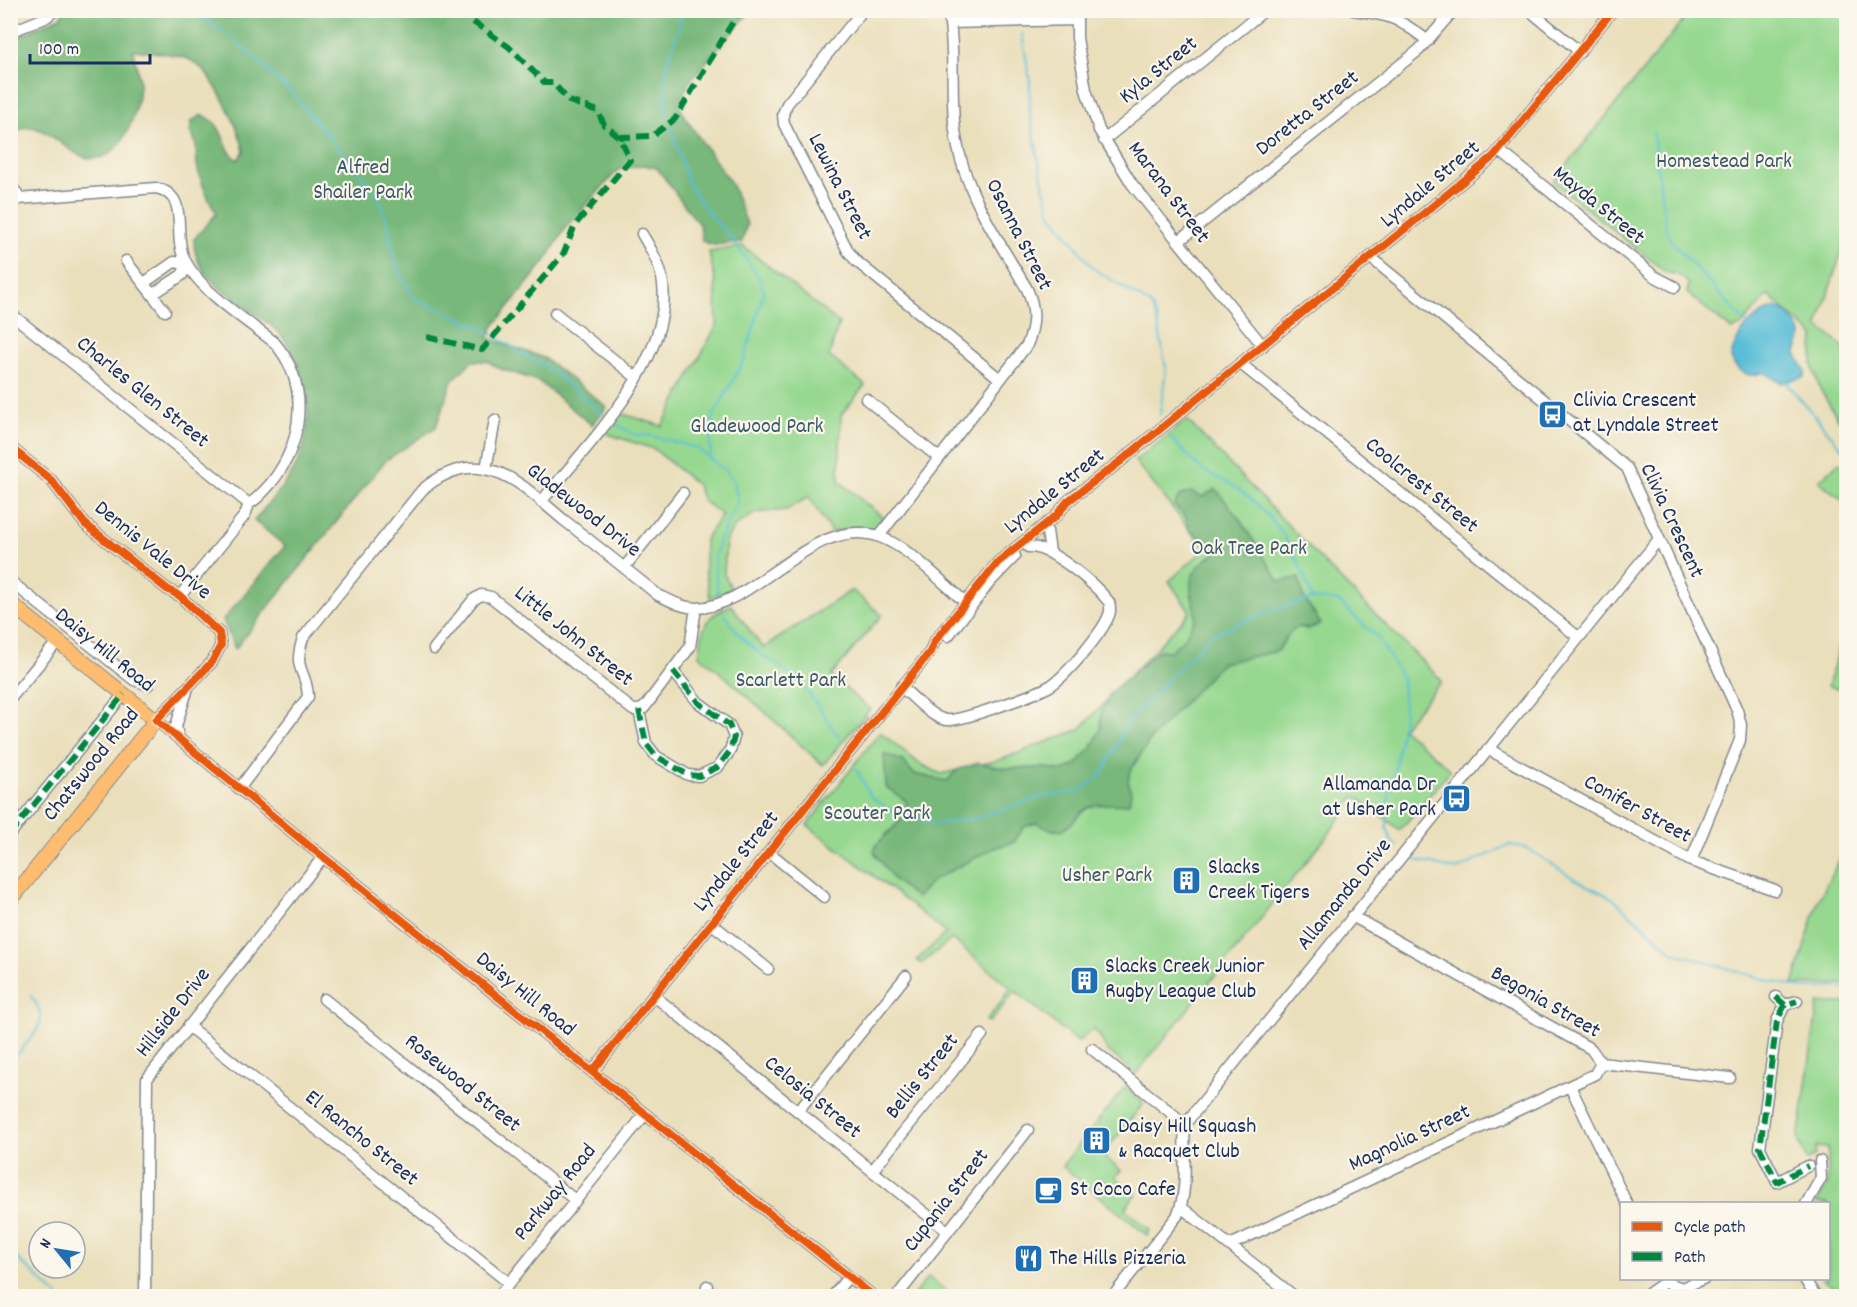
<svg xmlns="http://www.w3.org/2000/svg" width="1857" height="1307" font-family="Dekko,sans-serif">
	<rect width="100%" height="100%" fill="#fbf7ec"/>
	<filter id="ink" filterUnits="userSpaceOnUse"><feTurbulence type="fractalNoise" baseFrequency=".0167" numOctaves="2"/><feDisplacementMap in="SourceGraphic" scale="12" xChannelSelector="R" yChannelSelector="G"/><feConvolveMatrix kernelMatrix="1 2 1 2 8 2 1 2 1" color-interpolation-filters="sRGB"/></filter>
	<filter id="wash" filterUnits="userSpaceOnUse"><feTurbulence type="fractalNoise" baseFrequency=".008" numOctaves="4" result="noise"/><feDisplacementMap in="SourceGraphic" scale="24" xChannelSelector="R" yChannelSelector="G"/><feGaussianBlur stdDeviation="1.35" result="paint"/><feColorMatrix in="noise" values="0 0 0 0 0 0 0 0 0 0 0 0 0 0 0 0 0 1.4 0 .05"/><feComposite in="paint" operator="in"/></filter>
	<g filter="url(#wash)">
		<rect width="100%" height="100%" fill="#eadfbb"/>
		<path fill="#96d890" stroke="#588477" stroke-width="1.5" d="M1691,11H1846V237L1818,326L1846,349V432L1820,389L1812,365L1814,336L1768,295L1742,325L1732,330L1687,293L1688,284C1683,276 1677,273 1667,273L1553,182Z
			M743,246L839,323L829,356L865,385L841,415L839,481L886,520L878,531L849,529L831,532L809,497L786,510L755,513L735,526L726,540L724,574L732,589L710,598L705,570V539L722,515L703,501L697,485L654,449L599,431L613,411L662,426L717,325L715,280L709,252Z
			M1187,420L1334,573L1442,681L1402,728L1451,770L1400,830L1355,796L1328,835L1136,1074L1106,1049L1101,1038L1093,1029L1078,1042L1015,991L990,1022L986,1021L1011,988L952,939L921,964L917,960L946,933C901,895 853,861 807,825L880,732L920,764L941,774L1003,759L1080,729L1190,612L1169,581L1205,549L1135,461Z
			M1838,463L1846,465V511L1843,501L1819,481Z
			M852,590L882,615L831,676L870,709L823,765C781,728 742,689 699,655C704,625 702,618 731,605L763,648Z
			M1846,609V691L1828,686L1841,641Z
			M1846,847V984L1793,985L1818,901Z
			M1818,1003H1846V1292L1843,1294L1823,1279L1828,1278V1204L1816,1203L1828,1184V1148L1816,1147L1815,1156L1807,1161L1798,1140Z
			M1125,1087L1144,1103L1102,1155L1121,1170L1115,1177L1136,1194L1125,1209L1150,1230L1147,1235L1062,1166Z
			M928,1277L953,1296H913Z"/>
		<path fill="#78b87a" stroke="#4a746c" stroke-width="1.5" d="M64,11H751L692,78L678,103L686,119L731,183L747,224L742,242L713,245L702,241L700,226L657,168L644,165L619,169L566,227L546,260L493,327L488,338L544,358L607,407L592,425L538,381L501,369L487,361H472L452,381L436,427L385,461L235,649L223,620L285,546L254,521C268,503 286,485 296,466C307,445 310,418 306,395C301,372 295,351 279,333C251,304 192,285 194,239L217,213C210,205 198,175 197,164C195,150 199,144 190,132L192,121L202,115C227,124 221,150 238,160L244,151C239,128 212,68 188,59C171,52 150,52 133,50C135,62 140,74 139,86C138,112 122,164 88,158C62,153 32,104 11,140V40L60,17Z
			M1216,489L1241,521L1279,581L1299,578L1303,597L1321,624L1308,629L1298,627L1287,636L1278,651L1222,663L1152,737L1132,768L1128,780L1131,793L1129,803C1118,806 1108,803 1096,805C1068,811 1075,845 1037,823L1024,827L1014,842L994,848L933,880L917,898L894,880L874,852L877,844L901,820L907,802L886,787L884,754L903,761L914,774L947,781L957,770L978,763L1003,768H1047L1063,771L1077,764L1091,748L1101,729V714L1110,693L1159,650L1171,651L1185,637L1196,617C1189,583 1184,574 1215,553L1211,543L1190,531L1186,517L1174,505L1179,496L1192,492L1202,497Z"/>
		<path fill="#59bed7" stroke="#3a769a" stroke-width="1.5" d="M1776,307C1785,310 1801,325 1801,336C1802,343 1796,347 1796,354L1806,372L1804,377L1781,383L1763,372C1749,380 1736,371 1731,358C1735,335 1754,314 1776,307Z"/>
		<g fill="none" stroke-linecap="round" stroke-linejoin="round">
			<path stroke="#59bed7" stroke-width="2" d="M192,10L231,37L290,91L377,193L387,220L396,265L414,298L480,327L553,372L605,416
				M1022,34L1030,81V114L1044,189L1051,214L1094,269L1150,304L1157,318L1166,369L1160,414
				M669,117C664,100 665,78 668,60C671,45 686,25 677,10
				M672,129L688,183L706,210L732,239L760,279L764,291L744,360L714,415L710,439L711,460
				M1653,133L1666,230L1673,243L1749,326
				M1785,381L1846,453
				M614,423L635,435H648L697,448L726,471L734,482L738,502L720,538L714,559L718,594
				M1170,437C1180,448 1191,460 1202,469C1212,477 1225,480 1235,487C1276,515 1298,552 1312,598
				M724,614C745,647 759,651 788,673C811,691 824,716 840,739
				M856,769L871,797L890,810L934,824L977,818L1041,797L1080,791L1102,775L1128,722L1211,635L1275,609L1313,599L1338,601L1378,638L1402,678L1404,711L1395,771L1388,800L1387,827L1391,841L1397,846
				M1412,859L1456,870L1509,845L1527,848L1571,877L1612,898L1673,952L1770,981L1802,988H1846
				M10,1068C19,1041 59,1029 30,995
				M10,1252L58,1296"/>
		</g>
	</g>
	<g filter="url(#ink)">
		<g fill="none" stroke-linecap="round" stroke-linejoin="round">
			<defs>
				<path id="minor" d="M863,10L787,104L783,114L784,124L848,251L856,261L1000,379
					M1077,10V38L1086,90L1099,130L1132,184L1263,346
					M1353,10C1391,15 1398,18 1428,41
					M1529,10L1580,52
					M950,23L1076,20
					M10,32L45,18L55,10
					M1104,140L1265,10
					M1500,151L1654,276L1675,287
					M10,186L17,193L18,199L10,208
					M18,199L156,188C191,196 172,233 184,258C198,290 246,320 274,342C310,383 304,441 272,482C265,490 259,498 249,504L245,515L180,596
					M1179,241L1419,50L1454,10
					M1371,258L1627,468L1737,710L1741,725L1740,740L1691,861
					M126,261L165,311
					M144,283L174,262L187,264L182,275L153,294
					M10,313L249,504
					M555,313L637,378
					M1241,364L1578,637
					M866,399L939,458
					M10,447L51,480L85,524L167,589L180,596L219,633L221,645L212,662L156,720L308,845L873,1296
					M486,469L495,420
					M541,502C587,445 672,362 663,284C661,266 651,249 642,234
					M1047,531L1050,552
					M879,536L1027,345C1035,325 1036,309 1027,289C996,236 959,185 954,121C951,85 955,46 948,10
					M624,568L683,493
					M10,581L134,680L148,685
					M948,636L990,582L1015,556
					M434,649L473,600L481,595L491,597L633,710H639
					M901,687C914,697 930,717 946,720C960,722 1036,694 1050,686C1066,676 1103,632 1109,615C1111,611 1110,606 1109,602C1095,584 1050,545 1028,547
					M10,699L58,641
					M639,710L646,743L656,756L688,775L699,776L718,767L730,751L734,737L729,725L698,702L673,671
					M639,710L644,708L690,647L696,608
					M178,737L176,726L188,688
					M1488,749L1691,861L1775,890
					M239,789L308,697C307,669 292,672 303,638L422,490C440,475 461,464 485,469C516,474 541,502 565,521C596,545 627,570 658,595C671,601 683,608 697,608C756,607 816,512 880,537C912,549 944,585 971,607
					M10,834L124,694
					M769,852L824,897
					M1352,916L1591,1049L1601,1063L1730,1078
					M711,923L768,969
					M653,995L946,1230
					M1776,997L1785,1005L1797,1001
					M324,999L575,1200
					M1785,1005L1777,1021L1760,1148L1777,1182L1808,1166
					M188,1026L509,1283
					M1092,1049L1185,1124
					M592,1072L930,652L934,642L998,562L1056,516L1068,501L1121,461L1494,156L1613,10
					M1570,1086L1627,1204
					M798,1111L906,976
					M872,1171L982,1035
					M1806,1204L1821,1178L1820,1161
					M1181,1207L1294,1296
					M1230,1245L1595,1074L1601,1063
					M1804,1278L1815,1296
					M1665,1282L1682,1288L1705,1278
					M145,1296L147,1079L323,857
					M499,1296L645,1114
					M706,1296L707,1286
					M833,1296L848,1277
					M897,1296L1028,1130
					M1113,1296L1177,1216C1190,1187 1182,1155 1185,1124L1659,539
					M1645,1296L1665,1282"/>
				<path id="major" d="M10,603L156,720L10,901"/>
			</defs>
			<use href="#minor" stroke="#82878c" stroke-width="13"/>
			<use href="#major" stroke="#82878c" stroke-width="16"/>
			<use href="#minor" stroke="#fff" stroke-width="10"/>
			<use href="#major" stroke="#fdbc70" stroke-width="14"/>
			<path stroke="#00873e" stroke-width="6" stroke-dasharray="12 6" stroke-linecap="butt" d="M619,137L652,136L675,119L740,10
				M427,337L482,350L564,253L575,225L630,160L619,137L604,125L598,111L569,101L553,83H545L509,47L456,10
				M639,710L646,743L656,756L688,775L699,776L718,767L730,751L734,737L729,725L698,702L673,671
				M10,834L124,694
				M10,898L12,899
				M1776,997L1785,1005L1797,1001
				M1785,1005L1777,1021L1760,1148L1777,1182L1808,1166"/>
			<defs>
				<path id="cycleway" d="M10,447L51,480L85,524L167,589L180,596L219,633L221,645L212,662L156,720L308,845L873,1296
					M592,1072L930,652L934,642L998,562L1056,516L1068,501L1121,461L1494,156L1613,10"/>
			</defs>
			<use href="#cycleway" stroke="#fbf7ec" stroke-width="11"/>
			<use href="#cycleway" stroke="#e8590c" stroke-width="8"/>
		</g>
	</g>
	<defs>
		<symbol id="bus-square" viewBox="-11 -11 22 22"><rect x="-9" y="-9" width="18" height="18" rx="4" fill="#1f6fb2" stroke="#fbf7ec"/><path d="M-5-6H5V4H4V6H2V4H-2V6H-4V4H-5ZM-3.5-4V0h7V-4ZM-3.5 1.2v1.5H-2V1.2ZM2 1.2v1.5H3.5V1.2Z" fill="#fff"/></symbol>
		<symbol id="building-square" viewBox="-11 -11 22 22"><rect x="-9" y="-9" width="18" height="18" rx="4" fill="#1f6fb2" stroke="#fbf7ec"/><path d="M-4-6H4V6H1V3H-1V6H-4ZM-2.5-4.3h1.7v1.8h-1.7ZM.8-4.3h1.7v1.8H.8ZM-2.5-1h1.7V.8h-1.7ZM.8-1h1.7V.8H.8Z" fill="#fff"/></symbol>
		<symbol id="cafe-square" viewBox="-11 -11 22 22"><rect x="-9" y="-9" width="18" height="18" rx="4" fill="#1f6fb2" stroke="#fbf7ec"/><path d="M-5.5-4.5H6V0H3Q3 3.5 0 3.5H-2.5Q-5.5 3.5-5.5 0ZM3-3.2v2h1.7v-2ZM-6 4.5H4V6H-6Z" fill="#fff"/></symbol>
		<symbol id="restaurant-square" viewBox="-11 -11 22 22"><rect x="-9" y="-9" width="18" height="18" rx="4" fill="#1f6fb2" stroke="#fbf7ec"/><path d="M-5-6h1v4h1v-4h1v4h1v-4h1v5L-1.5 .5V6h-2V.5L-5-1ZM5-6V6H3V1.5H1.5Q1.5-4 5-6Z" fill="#fff"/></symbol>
	</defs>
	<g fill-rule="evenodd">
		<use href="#bus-square" x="1536" y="398" width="33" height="33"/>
		<use href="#bus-square" x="1440" y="782" width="33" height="33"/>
		<use href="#building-square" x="1170" y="864" width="33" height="33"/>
		<use href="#building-square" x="1068" y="964" width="33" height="33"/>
		<use href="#building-square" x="1080" y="1124" width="33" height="33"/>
		<use href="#cafe-square" x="1032" y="1174" width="33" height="33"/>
		<use href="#restaurant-square" x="1012" y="1242" width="33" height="33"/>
	</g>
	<g text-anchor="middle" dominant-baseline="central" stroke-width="4.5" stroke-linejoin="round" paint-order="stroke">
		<g font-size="22" fill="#1b2f5e" stroke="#fbf7ec">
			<text transform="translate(1159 71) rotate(-39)">Kyla Street</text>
			<text transform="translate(1308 114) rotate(-38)">Doretta Street</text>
			<text transform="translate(1431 185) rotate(-40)">Lyndale Street</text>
			<text transform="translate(839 187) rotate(63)">Lewina Street</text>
			<text transform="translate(1168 193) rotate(53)">Marana Street</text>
			<text transform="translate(1598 206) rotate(39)">Mayda Street</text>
			<text transform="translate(1018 235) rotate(63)">Osanna Street</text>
			<text transform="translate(142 393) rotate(39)">Charles Glen Street</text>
			<text transform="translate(1421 486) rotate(39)">Coolcrest Street</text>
			<text transform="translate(1055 492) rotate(-39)">Lyndale Street</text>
			<text transform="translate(583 511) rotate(38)">Gladewood Drive</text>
			<text transform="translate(1671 521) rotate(65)">Clivia Crescent</text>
			<text transform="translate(152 551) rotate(39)">Dennis Vale Drive</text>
			<text transform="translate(573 637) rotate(39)">Little John Street</text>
			<text transform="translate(104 651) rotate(39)">Daisy Hill Road</text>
			<text transform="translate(92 765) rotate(-51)">Chatswood Road</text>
			<text transform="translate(1637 810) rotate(29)">Conifer Street</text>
			<text transform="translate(737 862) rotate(-51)">Lyndale Street</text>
			<text transform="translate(1345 895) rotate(-51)">Allamanda Drive</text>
			<text transform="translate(525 995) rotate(39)">Daisy Hill Road</text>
			<text transform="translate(1545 1003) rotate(30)">Begonia Street</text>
			<text transform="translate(174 1013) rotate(-52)">Hillside Drive</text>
			<text transform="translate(923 1077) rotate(-51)">Bellis Street</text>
			<text transform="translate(462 1084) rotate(39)">Rosewood Street</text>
			<text transform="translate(812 1098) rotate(39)">Celosia Street</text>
			<text transform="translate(361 1139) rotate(39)">El Rancho Street</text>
			<text transform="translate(1410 1139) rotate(-25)">Magnolia Street</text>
			<text transform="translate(556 1193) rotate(-51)">Parkway Road</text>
			<text transform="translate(947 1201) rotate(-52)">Cupania Street</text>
		</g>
		<g font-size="22" fill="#3a596a" stroke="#fbf7ec">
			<text x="1724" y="162">Homestead Park</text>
			<text x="363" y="168">Alfred<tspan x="363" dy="25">Shailer Park</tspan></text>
			<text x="757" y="427">Gladewood Park</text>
			<text x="1249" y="549">Oak Tree Park</text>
			<text x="791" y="681">Scarlett Park</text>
			<text x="877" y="814">Scouter Park</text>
			<text x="1107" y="876">Usher Park</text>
		</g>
		<g font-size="22" fill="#1b2f5e" stroke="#fbf7ec" text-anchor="start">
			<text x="1573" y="401">Clivia Crescent<tspan x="1573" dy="25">at Lyndale Street</tspan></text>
			<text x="1436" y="785" text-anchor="end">Allamanda Dr<tspan x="1436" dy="25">at Usher Park</tspan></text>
			<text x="1208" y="868">Slacks<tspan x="1208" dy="25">Creek Tigers</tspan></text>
			<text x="1105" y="967">Slacks Creek Junior<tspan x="1105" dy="25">Rugby League Club</tspan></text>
			<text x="1118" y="1127">Daisy Hill Squash<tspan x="1118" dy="25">&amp; Racquet Club</tspan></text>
			<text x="1070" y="1190">St Coco Cafe</text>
			<text x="1049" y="1259">The Hills Pizzeria</text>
		</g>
	</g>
	<rect width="1857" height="1307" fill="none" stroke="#fbf7ec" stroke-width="36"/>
	<rect x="1620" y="1202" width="210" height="78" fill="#fbf7ec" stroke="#a1a7b3" stroke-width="1.5"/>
	<rect x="1632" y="1222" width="30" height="9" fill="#e8590c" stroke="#a1a7b3" stroke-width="1.5"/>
	<text x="1674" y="1232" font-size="18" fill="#1b2f5e">Cycle path</text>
	<rect x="1632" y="1252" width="30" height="9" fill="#00873e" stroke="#a1a7b3" stroke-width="1.5"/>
	<text x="1674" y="1262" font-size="18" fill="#1b2f5e">Path</text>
	<g transform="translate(57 1250) rotate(300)"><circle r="28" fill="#fbf7ec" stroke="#a1a7b3" stroke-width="1.5"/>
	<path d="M0-4.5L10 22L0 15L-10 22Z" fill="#1f6fb2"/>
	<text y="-9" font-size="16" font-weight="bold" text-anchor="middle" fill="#1b2f5e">N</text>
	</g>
	<path d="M30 54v9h120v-9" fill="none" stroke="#1b2f5e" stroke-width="3"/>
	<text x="39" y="54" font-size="18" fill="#1b2f5e" stroke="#fbf7ec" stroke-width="4.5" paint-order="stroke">100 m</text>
</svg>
